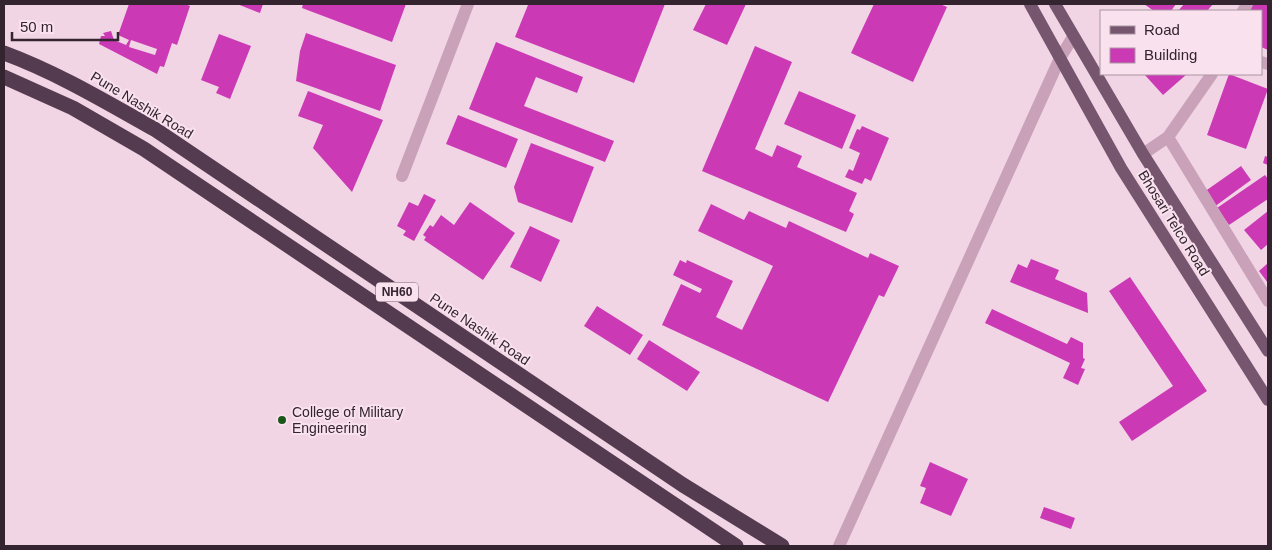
<svg xmlns="http://www.w3.org/2000/svg" width="1272" height="550" font-family="Arial,sans-serif">
	<rect width="100%" height="100%" fill="#f1d5e5"/>
	<path fill="#cb3ab4" fill-rule="evenodd" d="M129,4H185L190,6L177,45L172,43L164,67L160,66L157,74L99,44L101,36H105L103,33L111,31L114,40L126,45L129,40L118,35ZM131,40L157,49L155,55L129,47Z
		M237,4H263L260,13Z
		M303,4H406L392,42L302,8Z
		M531,4H665L634,83L515,37L528,5Z
		M706,4H746L727,45L693,30Z
		M874,4H940L947,7L913,82L851,53Z
		M1144,4H1176L1171,11H1154Z
		M1184,4H1213L1207,11H1178Z
		M1252,4L1268,5V50L1261,47V11H1250Z
		M306,33L396,65L380,111L296,81L300,51Z
		M219,34L251,46L230,99L216,93L219,87L201,80Z
		M496,42L583,77L577,93L536,77L524,106L614,141L605,162L469,109Z
		M755,46L792,62L755,149L772,157L777,145L802,156L797,167L857,193L849,211L854,214L846,232L702,171Z
		M1144,74H1187L1163,95Z
		M1229,74L1268,89L1246,149L1207,135Z
		M308,91L383,120L352,192L313,148L323,125L298,116Z
		M799,91L856,115L842,149L784,124Z
		M458,115L518,139L506,168L446,144Z
		M862,126L889,138L871,181L865,178L862,184L845,177L849,169L853,171L860,153L849,148L857,129L860,130Z
		M531,143L594,167L572,223L518,202L514,187Z
		M1265,156L1268,157V165L1263,163Z
		M1241,166L1251,180L1214,207L1204,192Z
		M1265,175L1268,179V199L1229,225L1217,208Z
		M424,194L436,200L414,241L403,235L406,231L397,226L409,202L418,206Z
		M470,202L515,233L483,280L424,240L426,237L423,235L430,225L433,227L441,215L454,225Z
		M711,204L744,220L749,211L786,228L789,221L868,258L870,253L899,266L884,297L879,295L828,402L662,325L681,284L700,293L702,289L673,275L680,260L686,263L687,260L733,281L716,317L742,330L773,266L698,231Z
		M1268,211V244L1261,250L1244,230Z
		M530,226L560,240L541,282L510,267Z
		M1031,259L1059,270L1055,279L1087,293L1088,313L1010,282L1018,264L1027,268Z
		M1268,263V283L1259,271Z
		M1130,277L1207,391L1132,441L1119,422L1173,386L1109,291Z
		M597,306L643,335L630,355L584,326Z
		M992,309L1067,344L1071,337L1083,343V358L1085,359L1081,368L1085,369L1078,385L1063,378L1070,363L985,323Z
		M649,340L700,372L687,391L637,359Z
		M930,462L968,479L951,516L920,503L926,488L920,486Z
		M1044,507L1075,518L1071,529L1040,518Z"/>
	<g fill="none" stroke-linecap="round" stroke-linejoin="round">
		<path stroke="#c9a2ba" stroke-width="12" d="M1243,11L1247,4
			M1261,62L1268,64
			M1168,137L1268,301
			M1143,154L1168,137L1212,74
			M402,176L468,4
			M839,546L1060,58L1073,37"/>
		<path stroke="#76556e" stroke-width="12" d="M1030,4L1121,168L1268,400
			M1055,4L1143,154L1268,351"/>
		<path stroke="#553b4f" stroke-width="15" d="M4,53C58,73 106,102 156,130L683,485L782,546
			M4,77L73,108L144,149L736,546"/>
	</g>
	<circle fill="#1a5619" stroke="#f9e2ee" stroke-width="2" cx="282" cy="420" r="5"/>
	<g text-anchor="middle" dominant-baseline="central" stroke-width="4" stroke-linejoin="round" paint-order="stroke">
		<rect fill="#f9e2ee" stroke="#6e5d69" stroke-width="1" x="376" y="282.5" width="42" height="19" rx="4"/>
		<g font-size="12" font-weight="bold" fill="#332430">
			<text x="397" y="292">NH60</text>
		</g>
		<g font-size="14" fill="#332430" stroke="#f9e2ee">
			<text transform="translate(142 105) rotate(31)">Pune Nashik Road</text>
			<text transform="translate(1174 223) rotate(58)">Bhosari Telco Road</text>
			<text transform="translate(480 329) rotate(34)">Pune Nashik Road</text>
		</g>
		<g font-size="14" fill="#332430" stroke="#f9e2ee" text-anchor="start">
			<text x="292" y="412">College of Military<tspan x="292" dy="16">Engineering</tspan></text>
		</g>
	</g>
	<rect width="1272" height="550" fill="none" stroke="#332430" stroke-width="10"/>
	<rect x="1100" y="10" width="162" height="65" fill="#f9e2ee" stroke="#aa96a2"/>
	<rect x="1110" y="26" width="25" height="8" fill="#76556e" stroke="#aa96a2"/>
	<text x="1144" y="35" font-size="15" fill="#332430">Road</text>
	<rect x="1110" y="48" width="25" height="15" fill="#cb3ab4" stroke="#aa96a2"/>
	<text x="1144" y="60" font-size="15" fill="#332430">Building</text>
	<path d="M12 32v8h106v-8" fill="none" stroke="#332430" stroke-width="2.5"/>
	<text x="20" y="32" font-size="15" fill="#332430" stroke="#f9e2ee" stroke-width="4" paint-order="stroke">50 m</text>
</svg>
